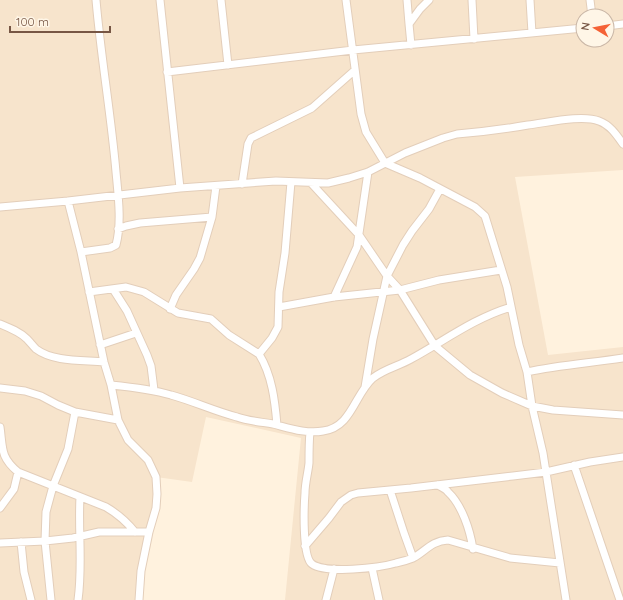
<svg xmlns="http://www.w3.org/2000/svg" width="623" height="600" font-family="Quicksand,sans-serif">
	<rect width="100%" height="100%" fill="#fff2de"/>
	<path fill="#f7e4cc" fill-rule="evenodd" d="M0,0H623V170L515,177L548,355L623,347V600H285L301,438L206,417L192,482L156,477L157,494L149,532L140,600H0ZM583,16H607V40H583Z"/>
	<g fill="none" stroke-linecap="round" stroke-linejoin="round">
		<defs>
			<path id="street" d="M160,0L180,188
				M221,0L228,65
				M346,0L361,114L366,132L385,163L420,178L475,207L485,216L507,287L519,345L527,372L532,406L543,453L566,600
				M407,0L409,24
				M472,0L474,39
				M530,0L532,33
				M590,0L592,16
				M607,26L623,24
				M411,45L409,24L420,9L429,0
				M167,72L353,50L583,28
				M311,183L359,235L387,276L400,290L435,346L470,375L502,393L532,406L553,410L623,415
				M242,184L248,144L251,138L312,108L355,70
				M68,201L81,252L104,362L111,385L118,420L128,440L148,460L156,477L157,494L156,508L149,532L141,571L139,600
				M0,207L68,201L180,188L276,181L328,183L349,178L368,172L405,153L443,138L457,134C481,132 505,129 528,125C546,123 582,114 599,121C610,125 616,134 623,144
				M118,229L126,226L140,223L212,217
				M81,252L110,248L116,245C122,223 118,194 116,172C111,114 101,58 96,0
				M113,289L127,311L147,355L151,366L154,390
				M89,292L126,287L144,292L178,313L211,319L229,335L259,354C272,375 275,401 277,425
				M334,297L357,247L368,172
				M279,307L334,297L400,290L439,280L501,270
				M170,309L176,295L194,269L200,258L212,217L216,186
				M0,324C10,328 20,332 27,339C30,342 33,346 36,349C53,362 83,360 104,362
				M100,345L136,333
				M259,354L272,338L278,327L279,292L285,253L291,182
				M527,372C559,365 591,363 623,358
				M111,385C131,387 151,389 171,395C193,401 214,411 237,417C248,421 261,422 273,424C289,428 306,434 323,431C352,427 354,395 373,378C384,369 399,366 411,359C444,341 474,318 511,307
				M365,387L373,339L387,276L403,245L412,231L429,209L440,189
				M0,388L25,391L41,396L58,405L75,412L118,420
				M0,427C3,448 0,457 18,472L106,507C118,514 126,521 135,532
				M310,432C309,442 309,453 309,463C308,473 305,483 305,493C304,506 302,557 312,564C326,574 379,568 396,563C401,562 408,560 413,558C426,551 431,541 448,540L510,558L560,563
				M574,465L620,600
				M438,485C441,487 446,489 448,492C462,505 470,530 473,549
				M390,490L404,533L413,558
				M0,508L14,489L18,472
				M21,542L24,572L31,600
				M0,543L45,541L73,538L99,532H149
				M305,546L329,518L341,502L351,495L358,493L411,488L513,476L546,472L590,462L623,457
				M372,568L379,600
				M51,600L45,541L46,512L53,486L68,449L75,412
				M78,600C83,565 78,531 80,497
				M326,600L334,569"/>
		</defs>
		<use href="#street" stroke="#e3ceba" stroke-width="9"/>
		<use href="#street" stroke="#fff" stroke-width="7"/>
	</g>
	<g transform="translate(595 28) rotate(280)"><circle r="19" fill="#fff6e7" stroke="#c9b6a6"/>
	<path d="M0-3L7 15L0 10L-7 15Z" fill="#f56236"/>
	<text y="-6" font-size="11" font-weight="bold" text-anchor="middle" fill="#775644">N</text>
	</g>
	<path d="M10 26v6h100v-6" fill="none" stroke="#775644" stroke-width="2"/>
	<text x="16" y="26" font-size="12" fill="#775644" stroke="#fff6e7" stroke-width="3" paint-order="stroke">100 m</text>
</svg>
